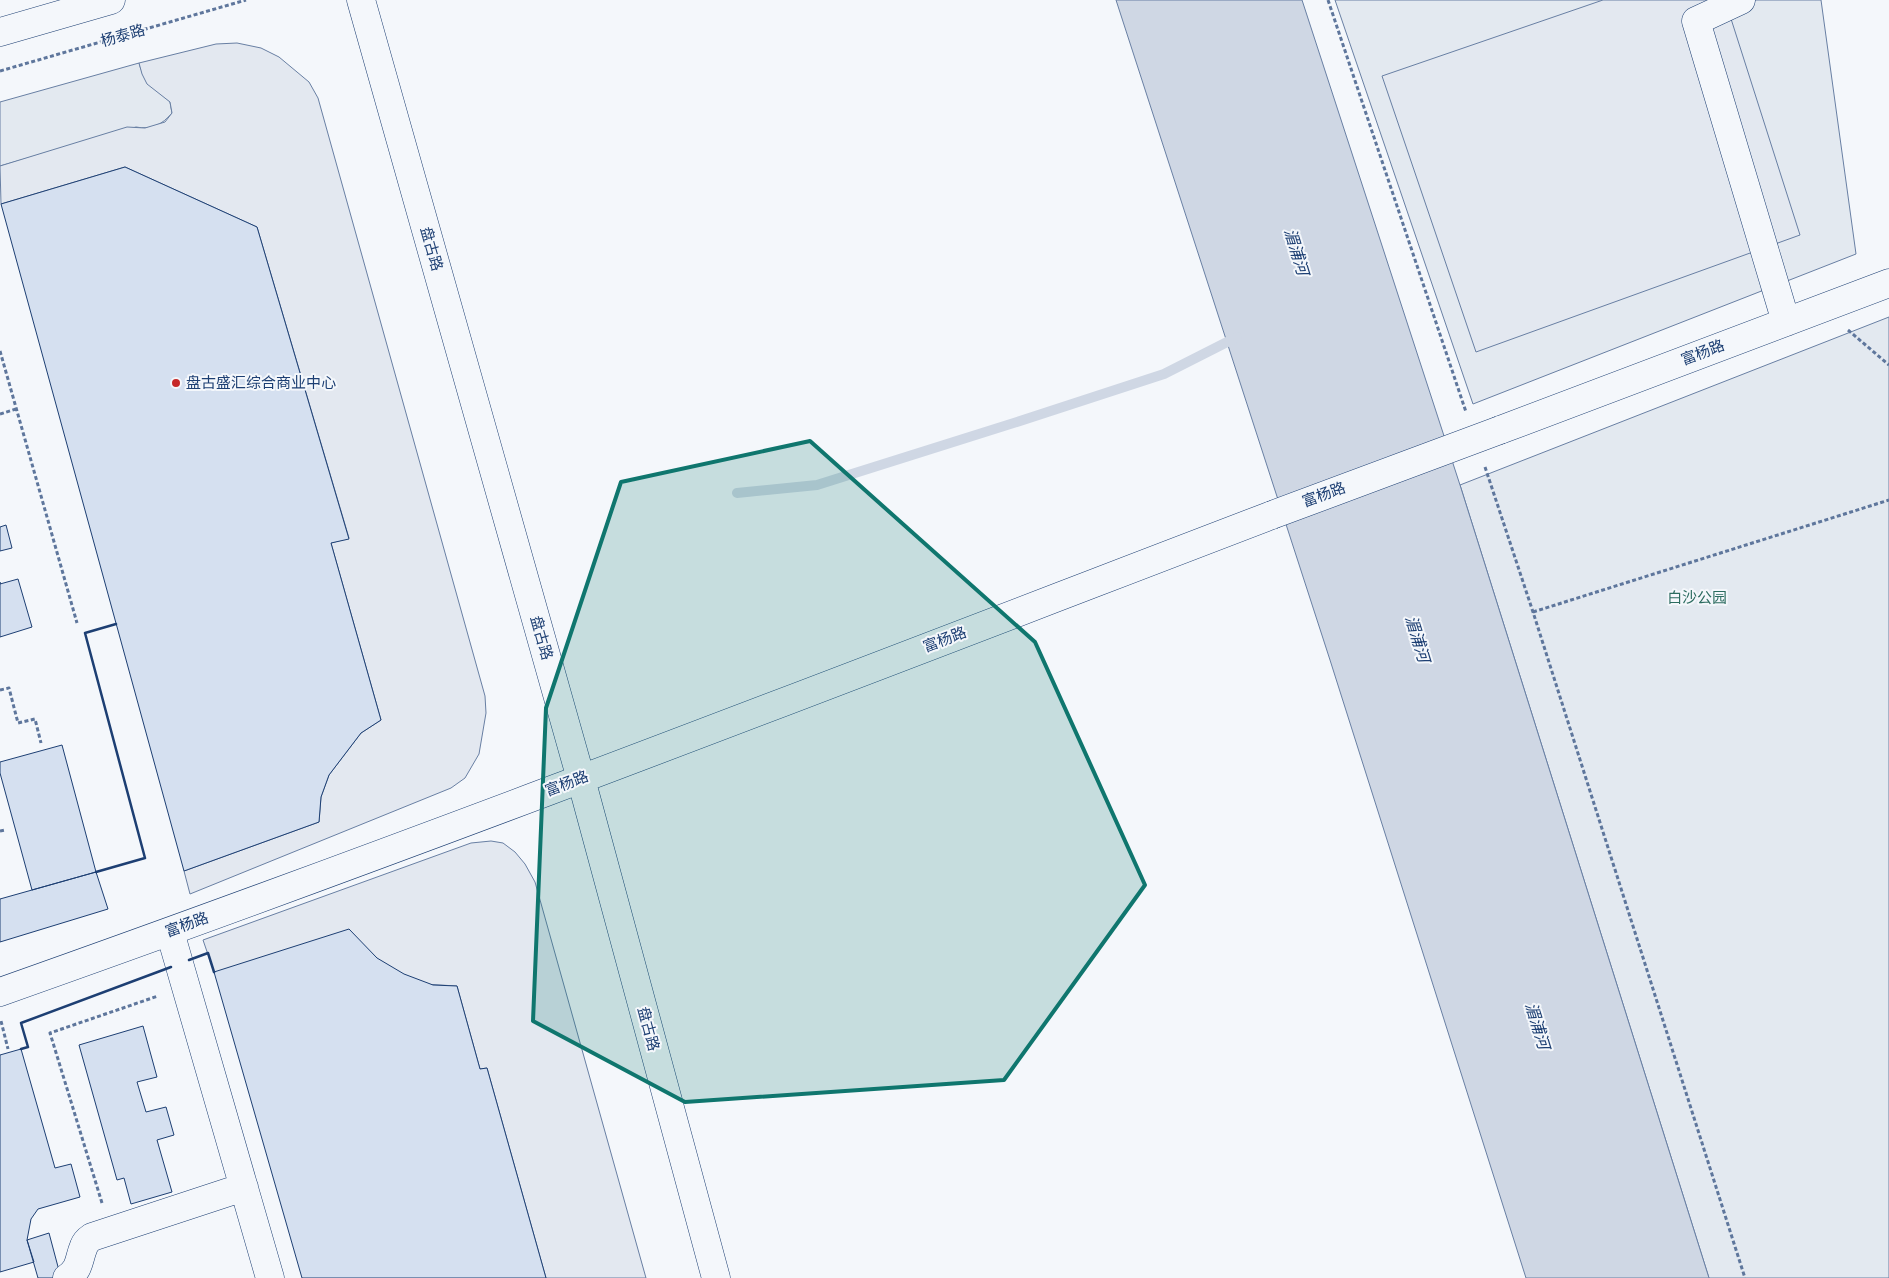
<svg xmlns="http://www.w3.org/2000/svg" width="1889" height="1278" font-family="'Alegreya Sans','Noto Sans SC',sans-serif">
	<rect width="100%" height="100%" fill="#f4f7fb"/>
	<path fill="#e3e9f0" stroke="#687fa3" d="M1335,0H1821L1856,254L1473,404Z
		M139,63C145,85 155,87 170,102L172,113C162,125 151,130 136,127L0,166V102Z
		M1889,317V1278H1709L1460,485Z"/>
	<path fill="#e3e8f0" stroke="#687fa3" d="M1603,0H1725L1800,235L1476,352L1382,76Z
		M237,43L261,48L279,57L309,82L318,98L485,696L486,713L479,754L465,778L451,788L190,894L184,871L319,822L321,797L329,775L361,733L381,720L331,543L349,538L257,227L125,167L1,204L0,166L127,127L145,128L165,122L172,113L170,102L147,84L142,74L139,63L216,44Z
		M491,841L503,843L515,852L525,864L535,882L646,1278H546L487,1068L480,1069L457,986L214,972L203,940L471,843Z"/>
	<path fill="#cfd7e4" stroke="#687fa3" d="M1116,0H1302L1460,485L1709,1278H1526L1330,660Z"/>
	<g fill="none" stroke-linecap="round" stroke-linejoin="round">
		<path stroke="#cfd7e4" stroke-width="10" d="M737,493L817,485L1020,421L1164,374L1237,337"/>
	</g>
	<path fill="#d5e0f0" stroke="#1d3f73" d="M125,167L257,227L349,539L331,543L381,720L361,733L329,775L321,797L319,822L184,871L1,204Z
		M6,525L12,548L0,551V527Z
		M18,579L32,627L0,637V582V584Z
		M62,745L96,872L32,890L0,773V762Z
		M96,872L108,909L0,942V899Z
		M349,929L377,958L404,974L433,985L457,986L480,1069L487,1068L546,1278H302L214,972Z
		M143,1026L157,1077L137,1082L146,1112L166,1107L174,1135L157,1140L172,1192L131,1204L124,1178L117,1180L79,1045Z
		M21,1049L55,1168L71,1164L80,1197L38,1209L31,1219L27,1240L34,1262L0,1272V1055Z
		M49,1233L61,1278H38L27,1240Z"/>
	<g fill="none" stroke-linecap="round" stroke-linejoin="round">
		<defs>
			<path id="minor" d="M361,0L581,779L716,1278
				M1741,0L1696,21L1786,322
				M1500,430L1889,283
				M170,932L270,1278
				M0,992C427,841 849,677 1272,515
				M67,1278C81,1268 78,1260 84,1246C85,1243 89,1239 92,1237L244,1187"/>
			<path id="major" d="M0,32L111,0"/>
		</defs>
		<use href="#minor" stroke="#1d3f73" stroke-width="29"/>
		<use href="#major" stroke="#1d3f73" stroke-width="29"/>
		<path stroke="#5e769c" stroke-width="3" stroke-dasharray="4 2.5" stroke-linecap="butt" d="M1328,0L1466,412
			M0,71L246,0
			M1848,330L1889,365
			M0,351L77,623
			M0,414L16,409
			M1485,467L1533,612L1745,1278
			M1533,612L1889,500
			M0,690L9,688L18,723L35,719L41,743
			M0,831L5,830
			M1,1021L8,1049
			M102,1203L50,1033L158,996"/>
		<use href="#minor" stroke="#f4f7fb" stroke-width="28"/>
		<use href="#major" stroke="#f4f7fb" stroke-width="28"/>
		<defs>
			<path id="minor-bridge" d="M1272,515L1500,430"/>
		</defs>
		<use href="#minor-bridge" stroke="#1d3f73" stroke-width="29" stroke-linecap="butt"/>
		<use href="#minor-bridge" stroke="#f4f7fb" stroke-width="28"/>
		<path stroke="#1d3f73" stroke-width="2.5" d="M96,872L145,858L85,633L116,624
			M189,960L208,953L214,972
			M21,1049L28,1047L21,1023L171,967"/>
	</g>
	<path fill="#0f766e" fill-opacity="0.2" stroke="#0f766e" stroke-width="4" stroke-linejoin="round" d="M810,441L1035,642L1145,885L1004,1080L685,1102L533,1021L546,708L621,482Z"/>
	<circle fill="#c62828" stroke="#f4f7fb" stroke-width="2" cx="176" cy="383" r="5"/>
	<g text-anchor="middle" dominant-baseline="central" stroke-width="4" stroke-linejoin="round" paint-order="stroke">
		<g font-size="15" fill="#1d3f73" stroke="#f4f7fb">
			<text transform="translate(123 36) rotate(-16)">杨泰路</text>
			<text transform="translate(431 249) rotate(74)">盘古路</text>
			<text transform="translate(1703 353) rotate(-21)">富杨路</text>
			<text transform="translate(1324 495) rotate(-20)">富杨路</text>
			<text transform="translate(541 638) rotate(74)">盘古路</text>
			<text transform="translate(945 640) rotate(-21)">富杨路</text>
			<text transform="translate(567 784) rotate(-21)">富杨路</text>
			<text transform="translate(187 925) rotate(-20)">富杨路</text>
			<text transform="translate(648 1029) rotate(75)">盘古路</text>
		</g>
		<g font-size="15" fill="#1d3f73" stroke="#f4f7fb" text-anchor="start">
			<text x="186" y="383">盘古盛汇综合商业中心</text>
		</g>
		<g font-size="15" fill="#2c6c60" stroke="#f4f7fb">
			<text x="1697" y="598">白沙公园</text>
		</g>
		<g font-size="16" font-style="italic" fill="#1d3f73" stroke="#f4f7fb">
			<text transform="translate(1296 252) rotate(73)">湄浦河</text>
			<text transform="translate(1417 639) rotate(73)">湄浦河</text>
			<text transform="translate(1537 1026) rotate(73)">湄浦河</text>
		</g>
	</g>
</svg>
